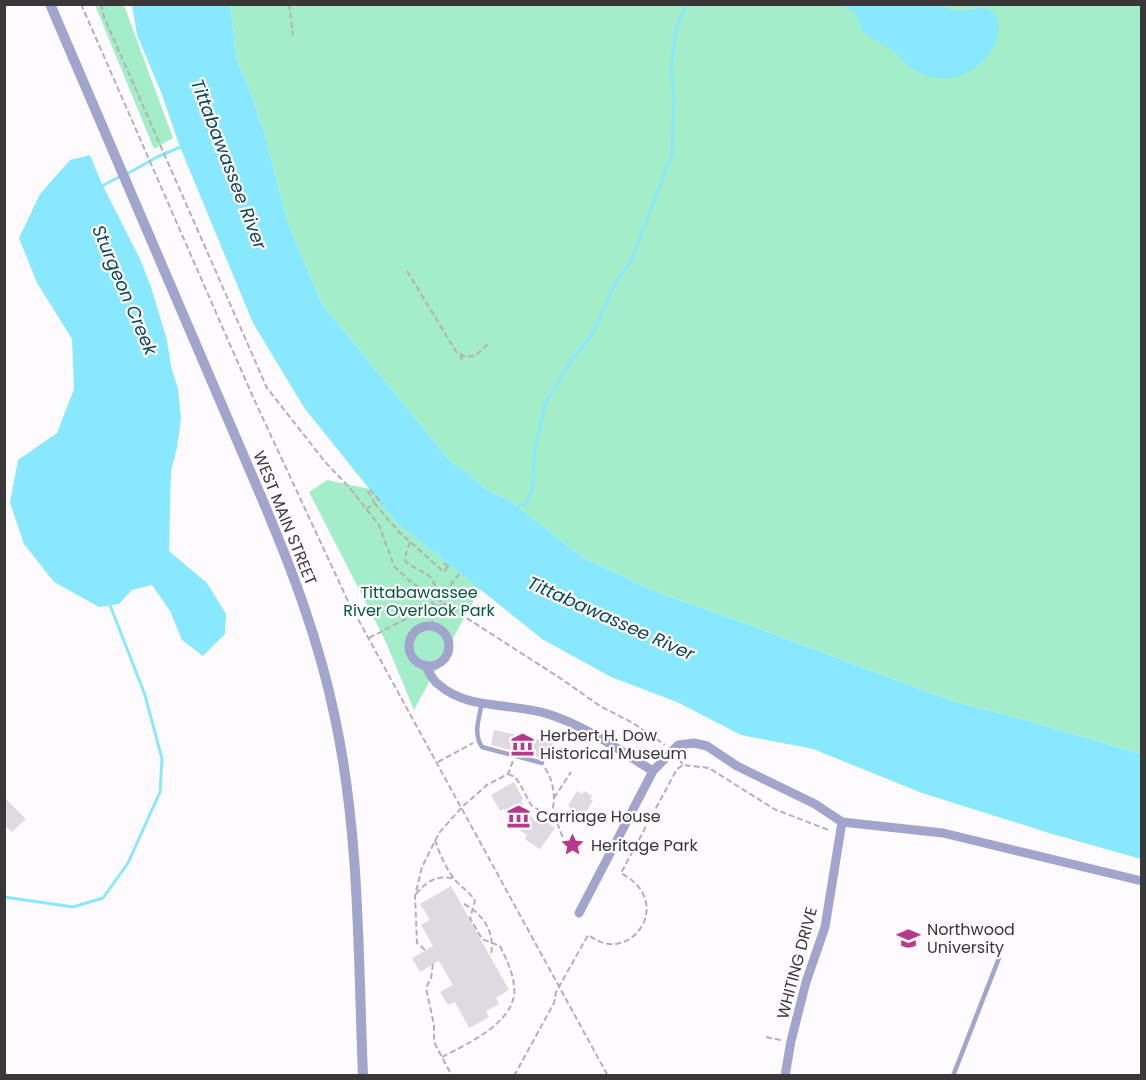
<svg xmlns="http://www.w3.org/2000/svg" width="1146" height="1080" font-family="Poppins,sans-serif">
	<rect width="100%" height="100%" fill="#fffafe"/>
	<path fill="#a3edc8" d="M95,5H124L173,138L154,149Z
		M230,5H1141V754L1030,721L955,702L747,624L654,591L582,557L509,500L485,489L468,473L451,462L322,304L288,223L265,135L253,99L237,60Z
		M327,480L370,489L396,522L480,589L414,710L385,640L309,492Z"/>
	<path fill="#88e8fe" d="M132,5H230L237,60L253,99L265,135L288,223L322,304L451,462L468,473L485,489L509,500L582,557L654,591L747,624L955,702L1030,721L1141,754V859L1049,833L922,793L813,749L741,735L677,702L611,677L542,639L396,522L305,409L253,323L180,147L161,92L137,35Z
		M843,5H939C946,8 954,12 962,11C977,10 980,4 995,13C1002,29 998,43 988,56C968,81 936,86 910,67C903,62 899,56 893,51C884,43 870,40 862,30C860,26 860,21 857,17C854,12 848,8 843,5Z
		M90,155L102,184L141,261L151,287L167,340L171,366L178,389L181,418L177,448L171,471L169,551L207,583L226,614L225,634L203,656L182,640L170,611L152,585L132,590L119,604L99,607L54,582L24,544L10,503L18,460L57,433L74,389L72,339L37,283L19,238L40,194L70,160Z"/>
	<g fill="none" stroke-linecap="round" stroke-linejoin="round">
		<path stroke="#88e8fe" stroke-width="3" d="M127,174L157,157L183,146
			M100,187L121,176
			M517,508L526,503L533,489L534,454L545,404L570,362L593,333L615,284L631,261L672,154L674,94L671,67L677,25L687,4
			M4,897L73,907L103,898L128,863L160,792L162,759L145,695L110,605L111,602"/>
	</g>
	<path fill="#dfd9e1" d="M494,730L553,743L549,760L491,745Z
		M514,782L523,799L521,801L535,822L539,817L555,828L540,849L525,839L527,835L512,825L504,809L500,811L491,795Z
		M577,791L582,794L584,791L592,796L590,799L593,800L584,816L581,815L578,821L567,815L571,808L568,806Z
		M4,797L26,819L12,832L4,825Z
		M451,886L509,990L496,998L499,1004L486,1011L489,1017L469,1028L455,1002L448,1005L440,992L453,985L439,961L420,972L412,958L433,946L421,925L430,920L420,904Z"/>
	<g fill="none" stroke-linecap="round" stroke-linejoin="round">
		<path stroke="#b4b0b3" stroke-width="2" stroke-dasharray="6 3" stroke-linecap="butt" d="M81,4L253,397L347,599L608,1076
			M101,4L104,17L267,388L326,463L349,487L379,525L394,566L411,582L451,608L560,678L600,706L633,723L665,745
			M289,4L293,35
			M407,271L457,353L467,357L475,356L489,343
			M460,355L462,358L460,363
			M375,504L368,491L370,489L382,504
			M366,509L375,504L399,532L444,572L448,566
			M410,542L405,557L406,562C421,574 432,569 437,593
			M444,563L451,568
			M443,595L437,593L433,595L431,600L433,604L437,606L443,605L445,599L443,595L459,574
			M431,626L437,606
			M369,638L417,613L435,610
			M679,759L683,765L709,768L774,809L831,831
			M438,762L473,743
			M545,768C556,785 556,804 549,822
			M508,774L515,777L520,784L531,805L557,822L564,841
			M554,798L571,772
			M435,840C439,853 447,870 455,880C462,888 470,892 475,901L470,918L482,939L500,946C506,959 513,972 514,986C519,1021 467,1044 442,1057
			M416,894C427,881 437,874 455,879
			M464,904C484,915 495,932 491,955
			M425,950L417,943L415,896L422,867L439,833L462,807L487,785L508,774L513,761
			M433,964L431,978L426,988L434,1025V1042L452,1076
			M766,1037L781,1040
			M514,1076L554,1003L556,992L588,935C596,940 604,945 614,944C639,942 655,914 642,892C637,883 629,878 621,873L677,769L683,765"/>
		<path stroke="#a1a5cb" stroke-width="4.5" d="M482,703C479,718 473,734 482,747L542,763
			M953,1076L999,958"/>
		<path stroke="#a1a5cb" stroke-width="9" d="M409 646a20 20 0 1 1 40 0a20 20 0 1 1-40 0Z
			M425,665C429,671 432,680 438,684C468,711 512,702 548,714C586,726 619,750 653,771
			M579,913L653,771L678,745L694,743L707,746L737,766L815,804L842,822L943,833L1142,881
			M785,1076L791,1041L806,982L825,927L842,822"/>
		<path stroke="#a1a5cb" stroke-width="10" d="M50,4L260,494C291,567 319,640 335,718C360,835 358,956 363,1076"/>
	</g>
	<defs>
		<symbol id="museum-bare" viewBox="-9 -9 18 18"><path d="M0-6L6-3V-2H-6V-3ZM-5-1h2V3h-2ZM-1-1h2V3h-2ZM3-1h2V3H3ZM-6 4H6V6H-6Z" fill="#b53a8b" stroke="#fffafe" stroke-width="2.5" paint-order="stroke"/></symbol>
		<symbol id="sight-bare" viewBox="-9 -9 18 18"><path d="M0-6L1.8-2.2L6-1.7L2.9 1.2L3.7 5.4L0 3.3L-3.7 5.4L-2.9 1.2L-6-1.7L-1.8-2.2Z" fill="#b53a8b" stroke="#fffafe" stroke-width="2.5" paint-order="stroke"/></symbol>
		<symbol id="university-bare" viewBox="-9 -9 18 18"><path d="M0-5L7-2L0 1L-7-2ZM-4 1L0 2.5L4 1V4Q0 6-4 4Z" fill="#b53a8b" stroke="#fffafe" stroke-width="2.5" paint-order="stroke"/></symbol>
	</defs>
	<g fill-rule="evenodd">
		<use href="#museum-bare" x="506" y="728" width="33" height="33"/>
		<use href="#museum-bare" x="502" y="800" width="33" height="33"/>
		<use href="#sight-bare" x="556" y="828" width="33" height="33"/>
		<use href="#university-bare" x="892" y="922" width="33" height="33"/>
	</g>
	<g text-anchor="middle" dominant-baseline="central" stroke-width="4.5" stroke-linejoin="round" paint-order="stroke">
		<g font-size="16" fill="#3a3739" stroke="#fffafe">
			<text transform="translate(285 518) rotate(68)">WEST MAIN STREET</text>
			<text transform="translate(797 963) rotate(-75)">WHITING DRIVE</text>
		</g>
		<g font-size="16" fill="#035b3d" stroke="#fffafe">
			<text x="419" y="592">Tittabawassee<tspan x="419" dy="18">River Overlook Park</tspan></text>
		</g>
		<g font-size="16" fill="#3a3739" stroke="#fffafe" text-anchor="start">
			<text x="540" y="735">Herbert H. Dow<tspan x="540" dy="18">Historical Museum</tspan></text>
			<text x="536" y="816">Carriage House</text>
			<text x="591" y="845">Heritage Park</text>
			<text x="927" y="929">Northwood<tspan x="927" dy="18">University</tspan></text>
		</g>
		<g font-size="18" font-style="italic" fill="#0d4854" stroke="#fffafe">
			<text transform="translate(229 164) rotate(69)">Tittabawassee River</text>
			<text transform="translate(125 290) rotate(67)">Sturgeon Creek</text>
			<text transform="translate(611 618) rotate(24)">Tittabawassee River</text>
		</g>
	</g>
	<rect width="1146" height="1080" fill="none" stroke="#3a3739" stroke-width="12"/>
</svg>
